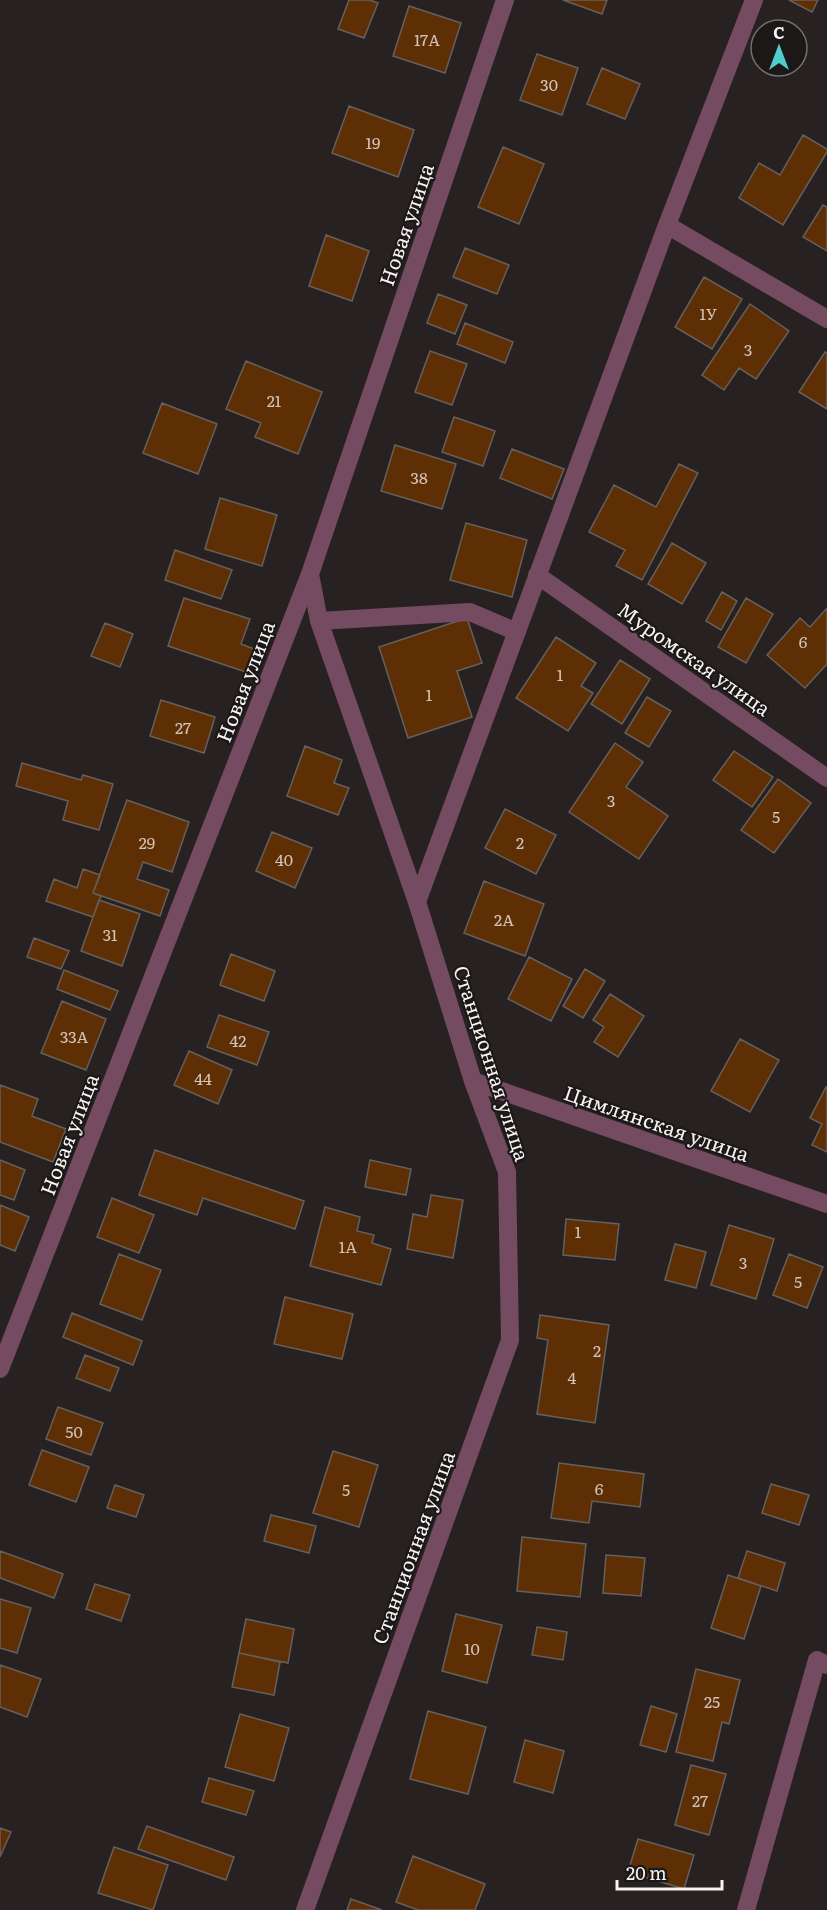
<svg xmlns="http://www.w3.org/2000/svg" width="827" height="1910" font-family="Literata,serif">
	<rect width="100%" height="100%" fill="#272121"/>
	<path fill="#5e2f04" stroke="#65605d" stroke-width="1.5" d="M349,0H370L378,3L364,38L338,29Z
		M563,0H607L602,14Z
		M789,0H818L812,12Z
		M409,6L461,23L445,73L393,56Z
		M537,54L578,68L562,115L520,100Z
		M602,68L640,84L625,119L587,104Z
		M349,106L414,130L398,177L332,153Z
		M803,135L827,149V152L783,225L739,198L759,163L780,175Z
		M503,147L544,164L519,224L478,207Z
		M823,205L827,207V251L803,237Z
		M326,235L369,251L352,301L309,286Z
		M465,248L509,265L497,294L453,277Z
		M704,277L742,299L712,349L675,327Z
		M438,294L467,305L455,334L427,323Z
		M750,304L789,331L756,379L739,368L724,390L702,375Z
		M465,323L513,342L505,363L457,344Z
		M430,351L467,364L452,405L415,392Z
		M825,352L827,353V409L799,392Z
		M246,361L322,392L298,454L255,437L261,423L226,409Z
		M162,403L217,424L198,474L143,453Z
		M454,417L495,431L483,466L442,452Z
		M395,445L456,464L442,509L381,491Z
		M512,449L564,469L552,499L500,478Z
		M679,464L698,473L642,580L616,566L625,550L589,532L614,485L656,507Z
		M220,498L277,515L262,566L205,549Z
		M466,523L527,540L512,597L450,580Z
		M672,543L706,563L682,604L648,584Z
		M175,550L232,570L221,599L165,580Z
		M722,592L737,601L721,630L706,621Z
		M184,598L250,619L241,644L254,649L246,672L168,646Z
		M746,598L773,614L746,663L718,647Z
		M827,608V664L805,688L767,655L800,618L810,627Z
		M467,618L482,663L457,671L472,717L408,738L379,647Z
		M105,623L133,634L120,667L91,656Z
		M556,637L596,663L581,686L593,693L568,731L516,698Z
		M620,660L650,679L622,724L591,704Z
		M647,697L671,711L649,747L625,733Z
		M161,700L215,717L204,753L150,736Z
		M615,743L643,762L626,787L668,816L639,859L569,812Z
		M305,746L342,760L334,783L349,788L338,815L287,796Z
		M734,751L773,777L752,807L713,780Z
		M22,763L81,780L83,775L113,784L99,830L63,820L68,801L16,786Z
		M778,779L811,803L774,853L741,830Z
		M127,800L189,822L172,872L143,862L137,879L169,890L160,916L93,893Z
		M505,809L556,835L536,874L485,848Z
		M272,832L312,848L295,888L256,871Z
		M83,869L100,875L93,893L101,896L93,917L46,901L54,879L77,888Z
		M484,881L544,904L525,956L464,933Z
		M99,900L140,914L122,966L81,951Z
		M34,938L69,951L61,969L27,957Z
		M231,954L275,971L264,1001L220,985Z
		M529,957L572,979L551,1021L508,999Z
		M585,969L605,981L583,1018L563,1006Z
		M64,970L118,991L110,1010L57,989Z
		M610,994L644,1016L618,1057L594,1042L604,1027L593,1020Z
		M62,1001L106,1019L86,1070L41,1053Z
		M219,1015L269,1032L257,1065L207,1047Z
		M740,1039L779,1060L750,1112L711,1091Z
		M189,1051L232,1070L218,1104L174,1085Z
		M0,1085L38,1099L32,1116L66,1129L53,1162L0,1142Z
		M826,1087H827V1152L812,1145L822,1124L810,1118Z
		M155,1150L304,1201L295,1229L203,1198L197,1215L139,1195Z
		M0,1160L25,1170L14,1200L0,1195Z
		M370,1160L411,1169L406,1195L365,1187Z
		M431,1195L463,1200L453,1258L407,1249L413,1214L427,1217Z
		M112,1198L154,1215L139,1253L97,1237Z
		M0,1205L29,1217L15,1251L0,1245Z
		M325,1207L360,1217L357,1231L374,1235L372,1243L391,1249L381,1285L310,1266Z
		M566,1219L619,1224L615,1260L563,1255Z
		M729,1225L774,1239L756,1299L711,1285Z
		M675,1244L706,1252L696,1288L665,1280Z
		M119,1254L161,1270L142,1320L100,1304Z
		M789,1254L823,1267L807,1308L773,1295Z
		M285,1297L353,1314L342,1359L274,1344Z
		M72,1313L142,1341L133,1365L63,1337Z
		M540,1315L609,1325L595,1423L537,1414L548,1340L537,1338Z
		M85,1355L119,1368L110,1391L76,1378Z
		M58,1407L103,1423L91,1455L46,1439Z
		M42,1450L89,1467L76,1502L29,1485Z
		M333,1451L378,1465L359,1527L313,1513Z
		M559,1463L644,1474L640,1507L592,1501L589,1523L551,1518Z
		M771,1484L809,1495L799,1525L762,1513Z
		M115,1485L144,1495L136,1517L107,1508Z
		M271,1515L316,1526L309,1553L264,1541Z
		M522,1537L586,1544L580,1597L517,1591Z
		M0,1551L63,1574L54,1598L0,1578Z
		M747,1551L785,1563L777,1591L738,1578Z
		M606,1555L645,1558L641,1596L603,1593Z
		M728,1575L761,1586L744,1639L711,1628Z
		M95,1584L130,1595L121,1621L86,1609Z
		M0,1599L31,1608L17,1653L0,1648Z
		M456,1614L502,1625L487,1683L442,1671Z
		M246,1619L294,1629L288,1663L239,1653Z
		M537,1627L567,1632L563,1660L532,1655Z
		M239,1653L280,1662L274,1695L232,1687Z
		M0,1665L41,1679L27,1717L0,1707Z
		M696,1669L740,1680L729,1724L722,1722L713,1761L676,1752Z
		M651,1706L677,1714L666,1752L640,1745Z
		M428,1711L486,1727L468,1794L410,1779Z
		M240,1714L289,1728L274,1781L225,1767Z
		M525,1740L564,1751L553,1793L514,1782Z
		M691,1765L726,1774L709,1835L675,1825Z
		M209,1778L254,1791L246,1815L202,1802Z
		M147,1826L234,1857L226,1880L138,1849Z
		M0,1828L11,1832L0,1857Z
		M638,1839L694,1855L684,1889L628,1872Z
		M114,1847L168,1865L153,1910L98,1893Z
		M413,1856L485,1884L475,1910H418L396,1902Z
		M351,1899L382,1910H347Z"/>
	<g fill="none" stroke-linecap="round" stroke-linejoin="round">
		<path stroke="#754b62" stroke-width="18" d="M667,225L827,319
			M537,575L827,778
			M319,621L470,612L517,632
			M417,902L667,225L754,0
			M473,1081L827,1204
			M0,1369L310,574L505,0
			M305,1910L510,1340L507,1172L473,1081L417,902L319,621L310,574
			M746,1910L817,1660L827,1665"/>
	</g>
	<g text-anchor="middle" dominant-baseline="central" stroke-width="4.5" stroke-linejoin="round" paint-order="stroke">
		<g font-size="16" fill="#d2c3b8">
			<text x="427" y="39">17А</text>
			<text x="549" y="84">30</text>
			<text x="373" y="142">19</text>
			<text x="708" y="313">1У</text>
			<text x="748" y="349">3</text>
			<text x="274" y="400">21</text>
			<text x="419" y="477">38</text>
			<text x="803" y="641">6</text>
			<text x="560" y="674">1</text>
			<text x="429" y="694">1</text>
			<text x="183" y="727">27</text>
			<text x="611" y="800">3</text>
			<text x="776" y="816">5</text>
			<text x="147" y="842">29</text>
			<text x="520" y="842">2</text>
			<text x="284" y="859">40</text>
			<text x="504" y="919">2А</text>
			<text x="110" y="934">31</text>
			<text x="74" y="1036">33А</text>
			<text x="238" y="1040">42</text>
			<text x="203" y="1078">44</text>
			<text x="578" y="1231">1</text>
			<text x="348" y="1246">1А</text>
			<text x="743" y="1262">3</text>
			<text x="798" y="1281">5</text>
			<text x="597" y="1350">2</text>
			<text x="572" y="1377">4</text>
			<text x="74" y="1431">50</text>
			<text x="599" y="1488">6</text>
			<text x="346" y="1489">5</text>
			<text x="472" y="1648">10</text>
			<text x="712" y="1701">25</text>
			<text x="700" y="1800">27</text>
		</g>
		<g font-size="20" fill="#f8f4f4" stroke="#1d1818">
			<text transform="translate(405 224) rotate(-71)">Новая улица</text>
			<text transform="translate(695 658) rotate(35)">Муромская улица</text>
			<text transform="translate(244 681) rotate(-69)">Новая улица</text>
			<text transform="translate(493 1063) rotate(72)">Станционная улица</text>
			<text transform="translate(657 1122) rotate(19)">Цимлянская улица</text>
			<text transform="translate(68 1134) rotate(-69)">Новая улица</text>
			<text transform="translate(412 1547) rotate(-70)">Станционная улица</text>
		</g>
	</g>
	<g transform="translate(779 48)"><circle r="28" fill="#1d1818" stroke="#757070" stroke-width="1.5"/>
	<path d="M0-4.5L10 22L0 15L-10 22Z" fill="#52cdcd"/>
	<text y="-9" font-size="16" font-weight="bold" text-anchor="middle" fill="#f8f4f4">С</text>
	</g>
	<path d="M617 1880v9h105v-9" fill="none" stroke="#f8f4f4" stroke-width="3"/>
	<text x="626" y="1880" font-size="18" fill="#f8f4f4" stroke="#1d1818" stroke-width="4.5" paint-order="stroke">20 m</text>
</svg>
